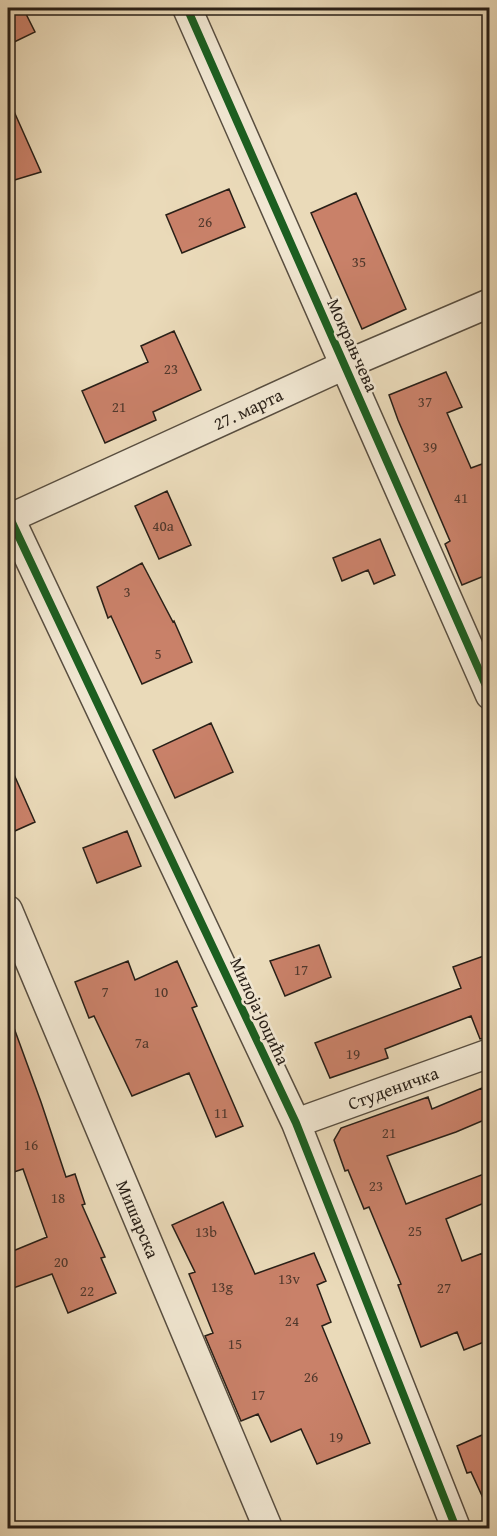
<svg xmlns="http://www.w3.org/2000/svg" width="497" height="1536" font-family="'Gentium Book Plus',serif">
	<rect width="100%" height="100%" fill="#eadab9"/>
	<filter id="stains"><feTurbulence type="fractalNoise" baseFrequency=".00333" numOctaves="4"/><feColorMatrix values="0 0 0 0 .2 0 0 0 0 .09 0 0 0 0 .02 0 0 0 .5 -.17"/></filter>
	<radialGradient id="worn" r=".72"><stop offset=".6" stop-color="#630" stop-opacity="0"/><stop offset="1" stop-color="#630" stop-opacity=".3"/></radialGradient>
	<path fill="#c98169" stroke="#281f17" stroke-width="1.5" d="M8,8H23L35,32L8,45Z
		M8,98L41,172L8,182Z
		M229,189L245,227L182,253L166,215Z
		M356,193L406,309L362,329L311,213Z
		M174,331L201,390L153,412L156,420L105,443L82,391L148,362L141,346Z
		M446,372L462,407L447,413L471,468L482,464L489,482V574L462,585L445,544L450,541L398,420L389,395Z
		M167,491L191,545L159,559L135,506Z
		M380,539L395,575L374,584L368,570L342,581L333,558Z
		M142,563L173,622L174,621L192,662L142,684L111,616L108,618L97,587Z
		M211,723L233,772L175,798L153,750Z
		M8,761L35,822L8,834Z
		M127,831L141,866L97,883L83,848Z
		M319,945L331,977L285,996L270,961Z
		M489,954V1037L480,1039L471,1016L385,1049L388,1058L330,1078L315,1043L461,988L453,967Z
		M128,961L135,980L177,961L197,1006L192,1008L243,1126L216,1137L189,1073L132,1096L94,1016L89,1018L75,982Z
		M10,1017L41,1102L66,1177L75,1174L85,1204L82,1205L105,1257L101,1258L116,1293L68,1313L52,1274L8,1290V1253L47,1237L23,1169L8,1174V1018Z
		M482,1088L489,1107V1118L456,1132L387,1156L406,1204L489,1172V1201L446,1219L462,1261L483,1253L489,1271V1340L464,1350L457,1332L421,1347L398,1285L401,1284L369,1207L364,1209L348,1170L345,1171L334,1140L341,1128L428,1097L432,1109Z
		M223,1202L255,1274L314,1253L326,1281L317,1285L331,1322L322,1326L370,1443L317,1464L301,1429L271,1442L258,1414L241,1421L205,1336L213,1333L189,1274L195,1272L172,1225Z
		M489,1432V1511L471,1472L467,1473L457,1446Z"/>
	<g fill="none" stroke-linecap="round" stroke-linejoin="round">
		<defs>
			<path id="street" d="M187,8L490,695
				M8,514L296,1123L456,1528
				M8,519L345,365L490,303
				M8,910L268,1528
				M296,1123L490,1053"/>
		</defs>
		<use href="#street" stroke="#584e40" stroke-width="31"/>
		<use href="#street" stroke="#f1e7d2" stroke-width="28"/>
		<defs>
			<path id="cycleway" d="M187,8L490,695
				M8,514L296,1123L456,1528"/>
		</defs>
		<use href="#cycleway" stroke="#f1e7d2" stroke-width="11"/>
		<use href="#cycleway" stroke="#1b5e20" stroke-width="8"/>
	</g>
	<g text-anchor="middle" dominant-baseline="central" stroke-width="5" stroke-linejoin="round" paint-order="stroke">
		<g font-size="15" fill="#50382c">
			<text x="205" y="221">26</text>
			<text x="359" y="261">35</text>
			<text x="171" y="368">23</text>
			<text x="425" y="401">37</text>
			<text x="119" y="406">21</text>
			<text x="430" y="446">39</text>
			<text x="461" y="497">41</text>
			<text x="163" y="525">40a</text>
			<text x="127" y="591">3</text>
			<text x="158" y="653">5</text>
			<text x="301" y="969">17</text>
			<text x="105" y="991">7</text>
			<text x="161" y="991">10</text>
			<text x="142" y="1042">7a</text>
			<text x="353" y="1053">19</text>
			<text x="221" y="1112">11</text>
			<text x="389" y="1132">21</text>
			<text x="31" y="1144">16</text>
			<text x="376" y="1185">23</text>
			<text x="58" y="1197">18</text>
			<text x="415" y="1230">25</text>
			<text x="206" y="1231">13b</text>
			<text x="61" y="1261">20</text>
			<text x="289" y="1278">13v</text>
			<text x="222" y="1286">13g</text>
			<text x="444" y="1287">27</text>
			<text x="87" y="1290">22</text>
			<text x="292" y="1320">24</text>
			<text x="235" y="1343">15</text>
			<text x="311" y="1376">26</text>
			<text x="258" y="1394">17</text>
			<text x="336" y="1436">19</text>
		</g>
		<g font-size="18" fill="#281f17" stroke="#f1e7d2">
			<text transform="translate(353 345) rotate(66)">Мокрањчева</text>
			<text transform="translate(248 409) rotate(-25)">27. марта</text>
			<text transform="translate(260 1011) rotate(65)">Милоја Јоцића</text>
			<text transform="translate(393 1088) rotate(-20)">Студеничка</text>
			<text transform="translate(138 1219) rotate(67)">Мишарска</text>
		</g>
	</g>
	<rect width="497" height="1536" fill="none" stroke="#eadab9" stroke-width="30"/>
	<rect x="9" y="9" width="479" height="1518" fill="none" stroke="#281f17" stroke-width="3"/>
	<rect x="15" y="15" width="467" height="1506" fill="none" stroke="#281f17" stroke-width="1.5"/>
	<rect width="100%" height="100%" filter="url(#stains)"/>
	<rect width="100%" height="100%" fill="url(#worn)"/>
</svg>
